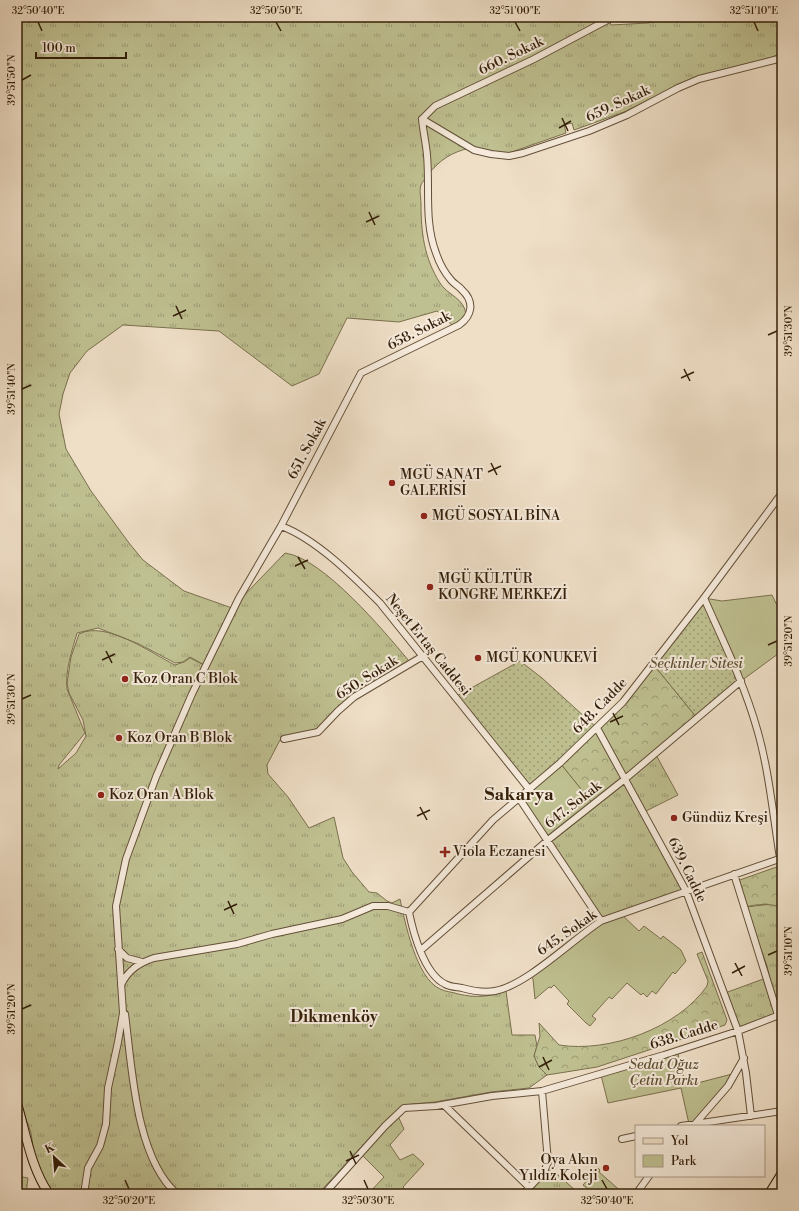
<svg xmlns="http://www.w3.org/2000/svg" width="799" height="1211" font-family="'Libre Bodoni',serif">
	<defs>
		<pattern id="grass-tufts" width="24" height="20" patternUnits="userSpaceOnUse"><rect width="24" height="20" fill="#bfc091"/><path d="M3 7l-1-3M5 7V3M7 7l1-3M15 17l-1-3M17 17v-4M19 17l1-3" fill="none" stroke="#9c9b75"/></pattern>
		<pattern id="forest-crowns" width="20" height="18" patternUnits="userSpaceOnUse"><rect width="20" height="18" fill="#bfc091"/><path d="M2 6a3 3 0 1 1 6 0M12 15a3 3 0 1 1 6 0" fill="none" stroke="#9c9b75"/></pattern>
		<pattern id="garden-dots" width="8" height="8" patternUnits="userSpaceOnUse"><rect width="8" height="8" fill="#bfc091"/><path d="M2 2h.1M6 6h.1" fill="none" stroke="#9c9b75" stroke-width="1.8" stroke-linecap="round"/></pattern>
	</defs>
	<rect width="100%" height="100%" fill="#efdfc7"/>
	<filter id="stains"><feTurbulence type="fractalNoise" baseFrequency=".005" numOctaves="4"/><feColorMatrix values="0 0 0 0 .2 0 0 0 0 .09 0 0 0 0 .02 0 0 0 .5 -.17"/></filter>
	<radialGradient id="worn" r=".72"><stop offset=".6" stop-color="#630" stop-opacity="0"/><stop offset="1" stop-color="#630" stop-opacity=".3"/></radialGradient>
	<path fill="url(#grass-tufts)" stroke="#7a704d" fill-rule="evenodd" d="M17,17H608L611,25L648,23L678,17H782V52L771,58L682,83L624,112L574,130L572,123L564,125L566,133L506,154C494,156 481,145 470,148C452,152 439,160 428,175C426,178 422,182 421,185C419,190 421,198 421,204C421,232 424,258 440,283C447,295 465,298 466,315L454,327L437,311L399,322L347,318L319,374L292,386L219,331L123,325L87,351L70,373L63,394L59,414L66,449L91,491L129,543L143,560L184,591L232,608L285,553C323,558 384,631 409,661L397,671L350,698L314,733L280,740L267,765L268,774L288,797L309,828L334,817L343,858L352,872L369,892L377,893L387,901L392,903L400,899C405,922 416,978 440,989C446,992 453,992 458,994C476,998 489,997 506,991L512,1035H535L537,1046L534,1056L539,1067L547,1075L529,1088L491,1092L435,1102L403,1105L385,1121L318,1194H54L42,1176L34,1153L31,1133L17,1093ZM98,628L139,644L175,663L183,662L190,657L206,666L190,658L184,662L175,665C151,653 106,620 79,634L71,657L67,683L69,693L83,720L86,736L76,753L58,769L59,765L85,733L67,689C65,670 72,651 77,633Z
		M655,753L678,795L644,812L686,891L601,921L548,840Z
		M771,904H777L782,908V1007L774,997L767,966L746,907Z
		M766,978L778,1015L738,1031L725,993Z
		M397,1114L404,1129L390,1145L400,1160L413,1154L424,1164L403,1187L410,1194H368L384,1177L360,1153Z
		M547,1165L576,1191L574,1194H523Z
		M17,1176L28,1178L26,1194H17Z"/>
	<path fill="url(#forest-crowns)" stroke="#7a704d" d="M653,664L697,718L593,804L560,763L623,702Z
		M782,865V908C774,903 755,904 746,907L737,881Z
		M702,952L727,1020L725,1025L597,1067L547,1075L539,1067L534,1056L540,1036L539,1023L559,1045C609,1053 678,1028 707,986L708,981L697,954Z"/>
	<path fill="#bfc091" stroke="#7a704d" d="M772,595L782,616V651L741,681L704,598L722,601Z
		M560,763L593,804L548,840L519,798Z
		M621,914L639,931L644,926L661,939L663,936L681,950L686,961L675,974L673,972L656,994L652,991L647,997L643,993L641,995L627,983L612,999L609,997L592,1016L596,1019L590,1026L586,1023L567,1004L569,1001L554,985L551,988L549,987L535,999L533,979L529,974L581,934Z
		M677,1050L686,1086L736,1073L696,1123L689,1124L681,1088L608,1103L601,1075Z
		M598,1168L600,1170L599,1172L624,1194H594L583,1185Z"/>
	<path fill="url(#garden-dots)" stroke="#7a704d" d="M704,598L741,681L697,718L653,664Z
		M520,661L542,678L597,728L529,789L455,697Z"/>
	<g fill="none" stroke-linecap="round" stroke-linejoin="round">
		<defs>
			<path id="minor" d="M422,119C423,131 426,143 427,155C430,188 424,222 436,253C439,262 444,272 451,280C454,284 459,286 462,290C475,302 472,316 459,325L361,373L281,526C316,539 353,576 380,603L529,789
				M422,119L474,150L491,154L509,156L523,153L589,131L627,115L678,88L699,79L782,58
				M422,119L435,106L534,59L613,17
				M704,598C723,641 744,683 757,729C769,770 773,815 780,858
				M597,728L686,891L738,1031L746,1073L751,1116
				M284,739L318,732L338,711L354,697L423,656
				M519,798L601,921
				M734,874L778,1015
				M409,912L493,820L560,763L623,702L704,598L782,493
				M409,912C413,932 424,974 445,984C450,987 457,987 462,988C473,991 484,993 495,991C527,985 572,940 601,921L782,858
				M118,949L127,958L142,962
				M421,950L548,840L625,779L741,681
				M121,985C128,970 139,963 154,958L237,944L272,934L342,919L373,906H388L409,912
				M125,1014C132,1066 135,1157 177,1194
				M444,1105L529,1187
				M695,1124L728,1086L744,1058
				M681,1126L782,1111
				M622,1139L636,1136
				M84,1194L88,1168L100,1146L106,1124L108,1088L118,1042L123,1013L116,906L126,859L156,777L192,694L239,598L281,526
				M324,1194L385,1126L404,1108L436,1106L492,1096L542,1091L664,1055L738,1031L782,1014
				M523,1194L544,1172L548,1162L542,1091
				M636,1194L649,1176"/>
			<path id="major" d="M17,1103C26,1134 31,1168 49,1194
				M769,1194L782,1173"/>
		</defs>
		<use href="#minor" stroke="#634f38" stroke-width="8"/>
		<use href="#major" stroke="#341f09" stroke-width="10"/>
		<use href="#minor" stroke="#f5eadb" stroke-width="6"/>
		<use href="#major" stroke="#efdfc7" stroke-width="8"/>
	</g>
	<path fill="none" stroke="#341f09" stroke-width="1.5" d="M38,22L42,31M276,22L281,31M515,22L520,31M754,22L758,31M22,80L31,75M562,118L568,131M559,128L571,121M369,212L375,225M366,222L379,216M176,306L182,319M173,316L186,310M768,335L777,331M684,369L690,381M681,378L694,372M22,389L31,385M491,463L497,475M488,472L501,466M298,557L305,569M295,566L308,560M768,645L777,641M106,651L112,663M102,660L115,654M22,699L31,695M613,713L619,725M610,722L623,716M420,807L427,820M417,816L430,810M228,901L234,914M224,910L237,904M768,955L777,951M735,963L742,976M732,973L745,966M22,1009L31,1005M543,1057L549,1070M539,1067L552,1060M350,1151L356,1164M346,1161L359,1155M125,1180L129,1189M364,1180L368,1189M602,1180L607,1189"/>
	<g fill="#8f2418" stroke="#f5eadb" stroke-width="1.5">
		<circle cx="392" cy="483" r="4"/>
		<circle cx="424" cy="516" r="4"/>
		<circle cx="430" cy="587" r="4"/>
		<circle cx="478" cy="658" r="4"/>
		<circle cx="125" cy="679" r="4"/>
		<circle cx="119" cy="738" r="4"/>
		<circle cx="101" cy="795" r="4"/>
		<circle cx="674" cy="818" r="4"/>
		<path d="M443 846h4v4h4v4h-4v4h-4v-4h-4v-4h4z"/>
		<circle cx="606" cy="1168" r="4"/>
	</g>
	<g text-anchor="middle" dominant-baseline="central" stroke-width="4" stroke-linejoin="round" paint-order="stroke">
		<g font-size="14" fill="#341f09" stroke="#f5eadb">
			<text transform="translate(511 56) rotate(-26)">660. Sokak</text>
			<text transform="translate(618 104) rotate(-25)">659. Sokak</text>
			<text transform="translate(419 331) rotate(-27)">658. Sokak</text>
			<text transform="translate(307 449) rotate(-62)">651. Sokak</text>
			<text transform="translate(428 645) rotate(51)">Neşet Ertaş Caddesi</text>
			<text transform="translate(367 678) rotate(-32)">650. Sokak</text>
			<text transform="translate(600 706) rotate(-46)">648. Cadde</text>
			<text transform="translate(573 805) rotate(-38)">647. Sokak</text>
			<text transform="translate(687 870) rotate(64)">639. Cadde</text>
			<text transform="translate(567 933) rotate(-35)">645. Sokak</text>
			<text transform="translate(684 1035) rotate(-17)">638. Cadde</text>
		</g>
		<g font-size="14" fill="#341f09" stroke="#f5eadb" text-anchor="start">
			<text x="400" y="475">MGÜ SANAT<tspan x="400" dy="16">GALERİSİ</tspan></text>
			<text x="432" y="516">MGÜ SOSYAL BİNA</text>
			<text x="438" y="579">MGÜ KÜLTÜR<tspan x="438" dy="16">KONGRE MERKEZİ</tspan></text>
			<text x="486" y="658">MGÜ KONUKEVİ</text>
			<text x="133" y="679">Koz Oran C Blok</text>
			<text x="127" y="738">Koz Oran B Blok</text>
			<text x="109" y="795">Koz Oran A Blok</text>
			<text x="682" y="818">Gündüz Kreşi</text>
			<text x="453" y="852">Viola Eczanesi</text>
			<text x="598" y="1160" text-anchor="end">Oya Akın<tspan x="598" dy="16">Yıldız Koleji</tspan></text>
		</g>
		<g font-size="14" font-style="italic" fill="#5e4f32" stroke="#f5eadb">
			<text x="696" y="664">Seçkinler Sitesi</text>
			<text x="664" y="1065">Sedat Oğuz<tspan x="664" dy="16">Çetin Parkı</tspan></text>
		</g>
		<g font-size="16" font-weight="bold" fill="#341f09" stroke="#f5eadb">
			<text x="334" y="1017">Dikmenköy</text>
		</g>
		<g font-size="18" font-weight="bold" fill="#341f09" stroke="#f5eadb">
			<text x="519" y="794">Sakarya</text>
		</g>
	</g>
	<rect width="799" height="1211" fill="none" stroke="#efdfc7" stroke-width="44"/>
	<rect x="635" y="1125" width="130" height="52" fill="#f5eadb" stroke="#a89987"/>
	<rect x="643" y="1138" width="20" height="6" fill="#efdfc7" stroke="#a89987"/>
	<text x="671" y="1145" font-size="12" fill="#341f09">Yol</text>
	<rect x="643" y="1155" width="20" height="12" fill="#bfc091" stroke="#a89987"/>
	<text x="671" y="1165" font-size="12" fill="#341f09">Park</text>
	<g transform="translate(54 1157) rotate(334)" stroke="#f5eadb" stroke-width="3" paint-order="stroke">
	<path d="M0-3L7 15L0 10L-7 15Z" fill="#341f09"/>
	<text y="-6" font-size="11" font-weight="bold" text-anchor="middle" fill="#341f09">K</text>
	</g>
	<path d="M36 52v6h90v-6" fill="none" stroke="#341f09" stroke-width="2"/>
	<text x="42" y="52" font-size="12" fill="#341f09" stroke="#f5eadb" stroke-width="3" paint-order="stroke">100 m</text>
	<rect x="22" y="22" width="755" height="1167" fill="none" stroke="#341f09" stroke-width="1.5"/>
	<g font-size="10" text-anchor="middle" fill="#341f09">
		<text x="38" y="14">32°50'40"E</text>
		<text x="276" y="14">32°50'50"E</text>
		<text x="515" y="14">32°51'00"E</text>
		<text x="754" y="14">32°51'10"E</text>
		<text transform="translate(11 80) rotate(-90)" y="4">39°51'50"N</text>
		<text transform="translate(788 331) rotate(-90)" y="4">39°51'30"N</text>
		<text transform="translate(11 389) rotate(-90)" y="4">39°51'40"N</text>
		<text transform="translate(788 641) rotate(-90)" y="4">39°51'20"N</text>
		<text transform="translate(11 699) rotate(-90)" y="4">39°51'30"N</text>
		<text transform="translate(788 951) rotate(-90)" y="4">39°51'10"N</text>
		<text transform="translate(11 1009) rotate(-90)" y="4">39°51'20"N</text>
		<text x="129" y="1204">32°50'20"E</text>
		<text x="368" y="1204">32°50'30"E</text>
		<text x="607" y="1204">32°50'40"E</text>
	</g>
	<rect width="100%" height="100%" filter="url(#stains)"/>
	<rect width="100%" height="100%" fill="url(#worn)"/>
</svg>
